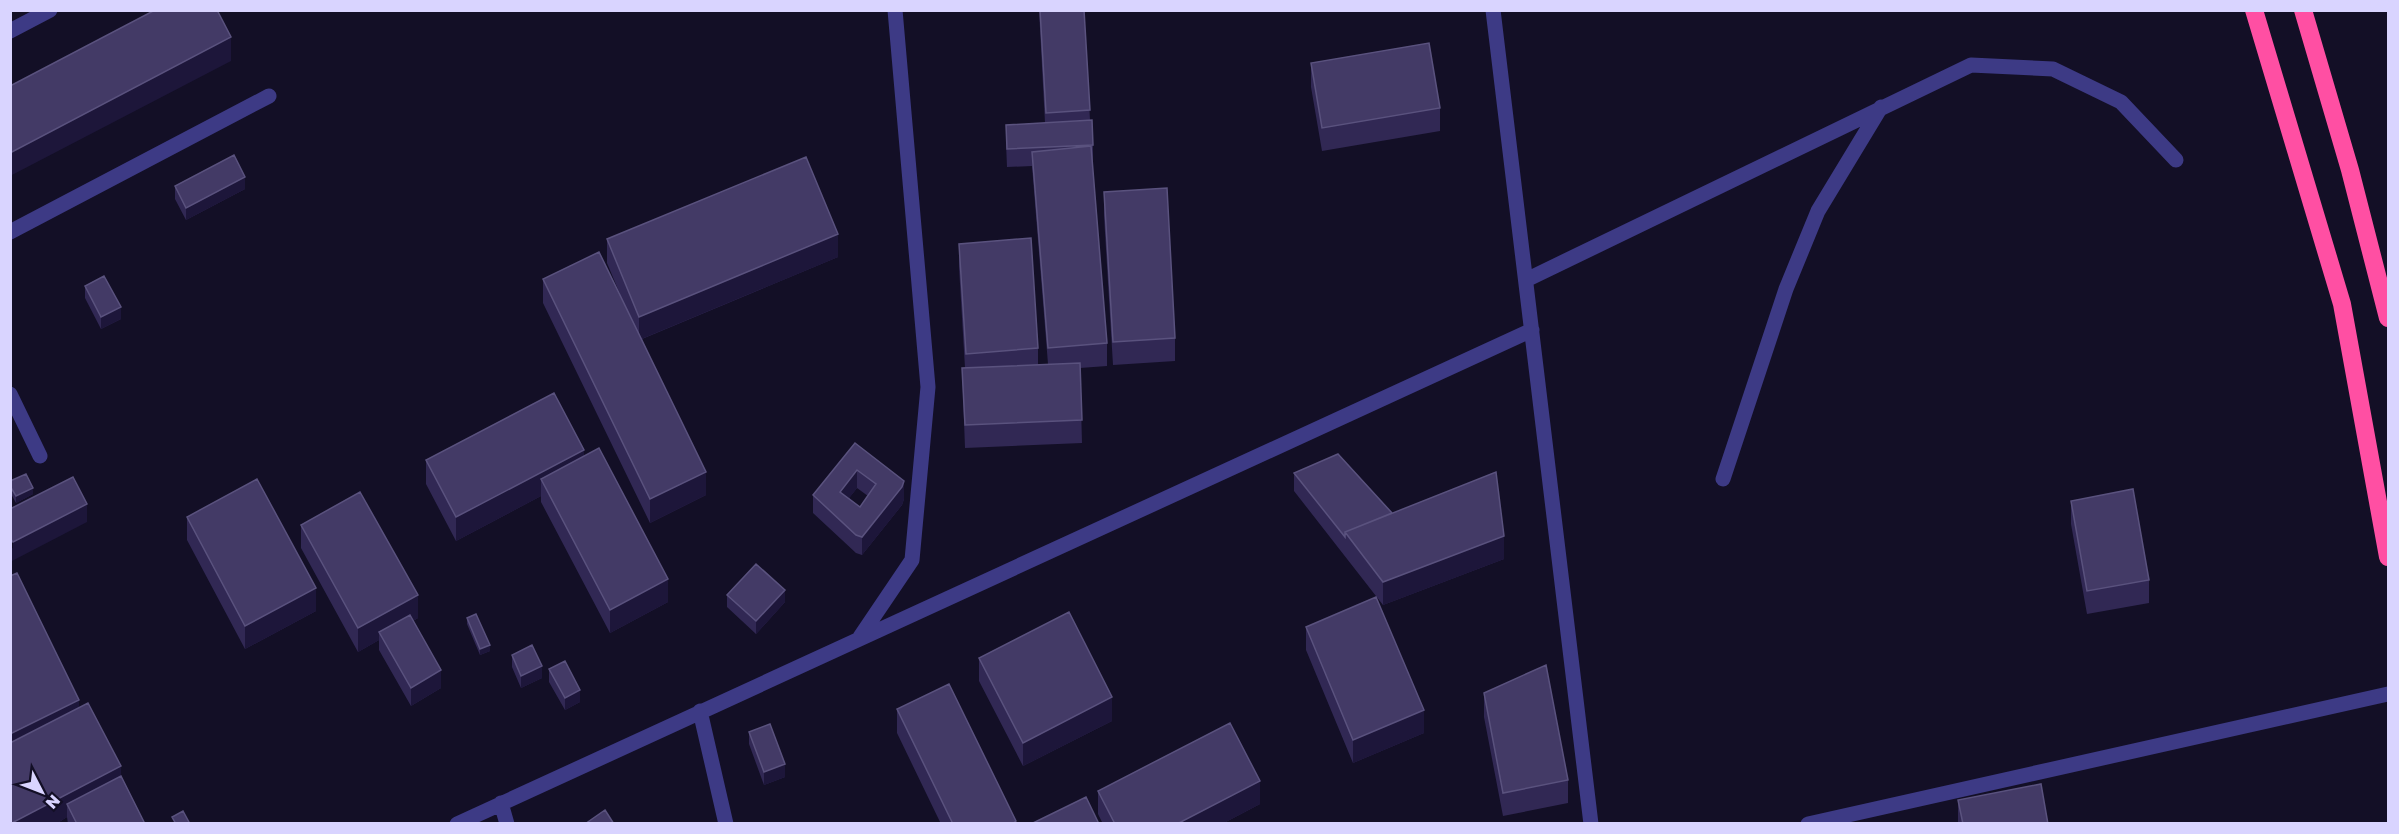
<svg xmlns="http://www.w3.org/2000/svg" width="2399" height="834" font-family="'Golos Text',sans-serif">
	<rect width="100%" height="100%" fill="#130f26"/>
	<g fill="none" stroke-linecap="round" stroke-linejoin="round">
		<path stroke="#3d3a85" stroke-width="15" d="M1493,10L1591,824
			M10,31L50,10
			M10,232L269,96
			M1526,280L1971,65L2053,69L2121,102L2176,160
			M10,394L40,456
			M1723,479L1786,289L1818,211L1881,107
			M860,637L912,560L928,387L895,10
			M700,711L726,824
			M501,803L507,824
			M457,824L1532,330
			M1808,824L2388,694"/>
		<path stroke="#ff4fa3" stroke-width="18" d="M2254,10L2342,304L2388,557
			M2303,10L2350,170L2388,318"/>
	</g>
	<path fill="#312854" fill-rule="evenodd" d="M1039,10H1084L1090,120L1093,145V163H1092L1107,343V366L1080,368L1082,443L965,448L962,368H965L959,267V244L1038,348V365L1048,364L1032,166L1007,167L1006,143V125L1045,123Z
		M1311,63L1440,108V131L1322,151L1311,87Z
		M175,186L245,189L186,220L175,199Z
		M1104,192L1175,338V361L1113,365L1104,216Z
		M607,239L838,257L642,339L706,495L650,523L543,303V279L620,294L607,263Z
		M85,286L121,319L101,329L85,298Z
		M855,443L904,499L902,505L862,555L856,553L813,513V495ZM857,488L868,496L860,507L849,498Z
		M584,456L668,602L610,633L541,502V496L456,541L426,484V460Z
		M1294,473L1392,513L1504,559L1383,605L1294,491Z
		M10,481L33,494L16,503L10,492Z
		M2071,501L2149,580V603L2087,614L2071,524Z
		M187,517L316,611L245,649L187,540Z
		M301,525L418,618L413,621L441,688L411,706L379,650V640L358,652L301,548Z
		M727,595L785,602L756,634L727,607Z
		M467,618L490,651L480,655L467,624Z
		M1306,627L1424,733L1353,763L1306,650Z
		M512,655L542,678L521,688L512,667Z
		M979,658L1112,721L1023,766L979,681Z
		M549,669L580,702L565,710L549,682Z
		M1484,693L1568,780V803L1503,816L1484,717Z
		M79,708L121,776L145,824H68L67,817L56,824Z
		M897,709L1016,824H941L897,733Z
		M749,732L785,777L764,785L749,744Z
		M1098,791L1260,804L1222,824H1103L1098,814Z
		M1958,800L2048,824H1958Z"/>
	<path fill="#1d163a" d="M231,37V61L10,176V153Z
		M245,177V189L186,220V208Z
		M838,234V257L639,340V317Z
		M121,307V319L101,329V317Z
		M584,450V473L541,479V496L456,541V517Z
		M857,470V488L840,510V492Z
		M706,472V495L650,523V499Z
		M904,481V499L902,505L862,555V537Z
		M33,488V494L16,503V496Z
		M87,504V522L10,562V549L13,548V542Z
		M1504,536V559L1383,605V582Z
		M668,579V602L610,633V610Z
		M316,588V611L245,649V626Z
		M785,590V602L756,634V621Z
		M418,595V618L382,638L379,632V640L358,652V628Z
		M490,645V651L480,655V649Z
		M542,666V678L521,688V676Z
		M441,670V688L411,706V688Z
		M580,690V702L565,710V698Z
		M1112,697V721L1023,766V743Z
		M79,700V723L10,757V734Z
		M1424,710V733L1353,763V740Z
		M785,764V777L764,785V772Z
		M121,766V790L67,804V817L56,824H11Z
		M1260,781V804L1222,824H1177Z"/>
	<path fill="#433a66" stroke="#5a527e" stroke-width="1.5" fill-rule="evenodd" d="M155,10H217L231,37L10,153V86Z
		M1040,10H1084L1090,110L1046,113Z
		M1429,43L1440,108L1322,128L1311,63Z
		M1092,120L1093,145L1007,149L1006,125Z
		M1091,146L1107,343L1048,348L1032,152Z
		M234,155L245,177L186,208L175,186Z
		M806,157L838,234L639,317L607,239Z
		M1167,188L1175,338L1113,342L1104,192Z
		M1031,238L1038,348L966,354L959,244Z
		M599,252L706,472L650,499L543,279Z
		M104,276L121,307L101,317L85,286Z
		M1080,363L1082,420L965,425L962,368Z
		M554,393L584,450L456,517L426,460Z
		M855,443L904,481L902,487L862,537L856,535L813,495ZM857,470L876,484L860,507L840,492Z
		M599,448L668,579L610,610L541,479Z
		M1338,454L1392,513L1345,532V537L1294,473Z
		M1496,472L1504,536L1383,582L1345,532Z
		M26,474L33,488L16,496L10,486V481Z
		M73,477L87,504L13,542L10,538V509Z
		M257,479L316,588L245,626L187,517Z
		M2133,489L2149,580L2087,591L2071,501Z
		M360,492L418,595L358,628L301,525Z
		M756,564L785,590L756,621L727,595Z
		M17,573L79,700L10,734V576Z
		M1376,597L1424,710L1353,740L1306,627Z
		M1069,612L1112,697L1023,743L979,658Z
		M476,614L490,645L480,649L467,618Z
		M410,615L441,670L411,688L379,632Z
		M532,645L542,666L521,676L512,655Z
		M565,661L580,690L565,698L549,669Z
		M1546,665L1568,780L1503,793L1484,693Z
		M949,684L1016,821L1012,824H953L897,709Z
		M88,703L121,766L10,824V743Z
		M1230,723L1260,781L1177,824H1115L1098,791Z
		M770,724L785,764L764,772L749,732Z
		M121,776L145,824H77L67,804Z
		M2041,784L2048,824H1963L1958,800Z
		M1086,797L1099,824H1031Z
		M605,810L614,824H585Z
		M183,811L190,824H176L172,817Z"/>
	<rect width="2399" height="834" fill="none" stroke="#d9d4ff" stroke-width="24"/>
	<g transform="translate(42 792) rotate(132)" stroke="#130f26" stroke-width="4.5" paint-order="stroke">
	<path d="M0-4.5L10 22L0 15L-10 22Z" fill="#d9d4ff"/>
	<text y="-9" font-size="16" font-weight="bold" text-anchor="middle" fill="#d9d4ff">N</text>
	</g>
</svg>
